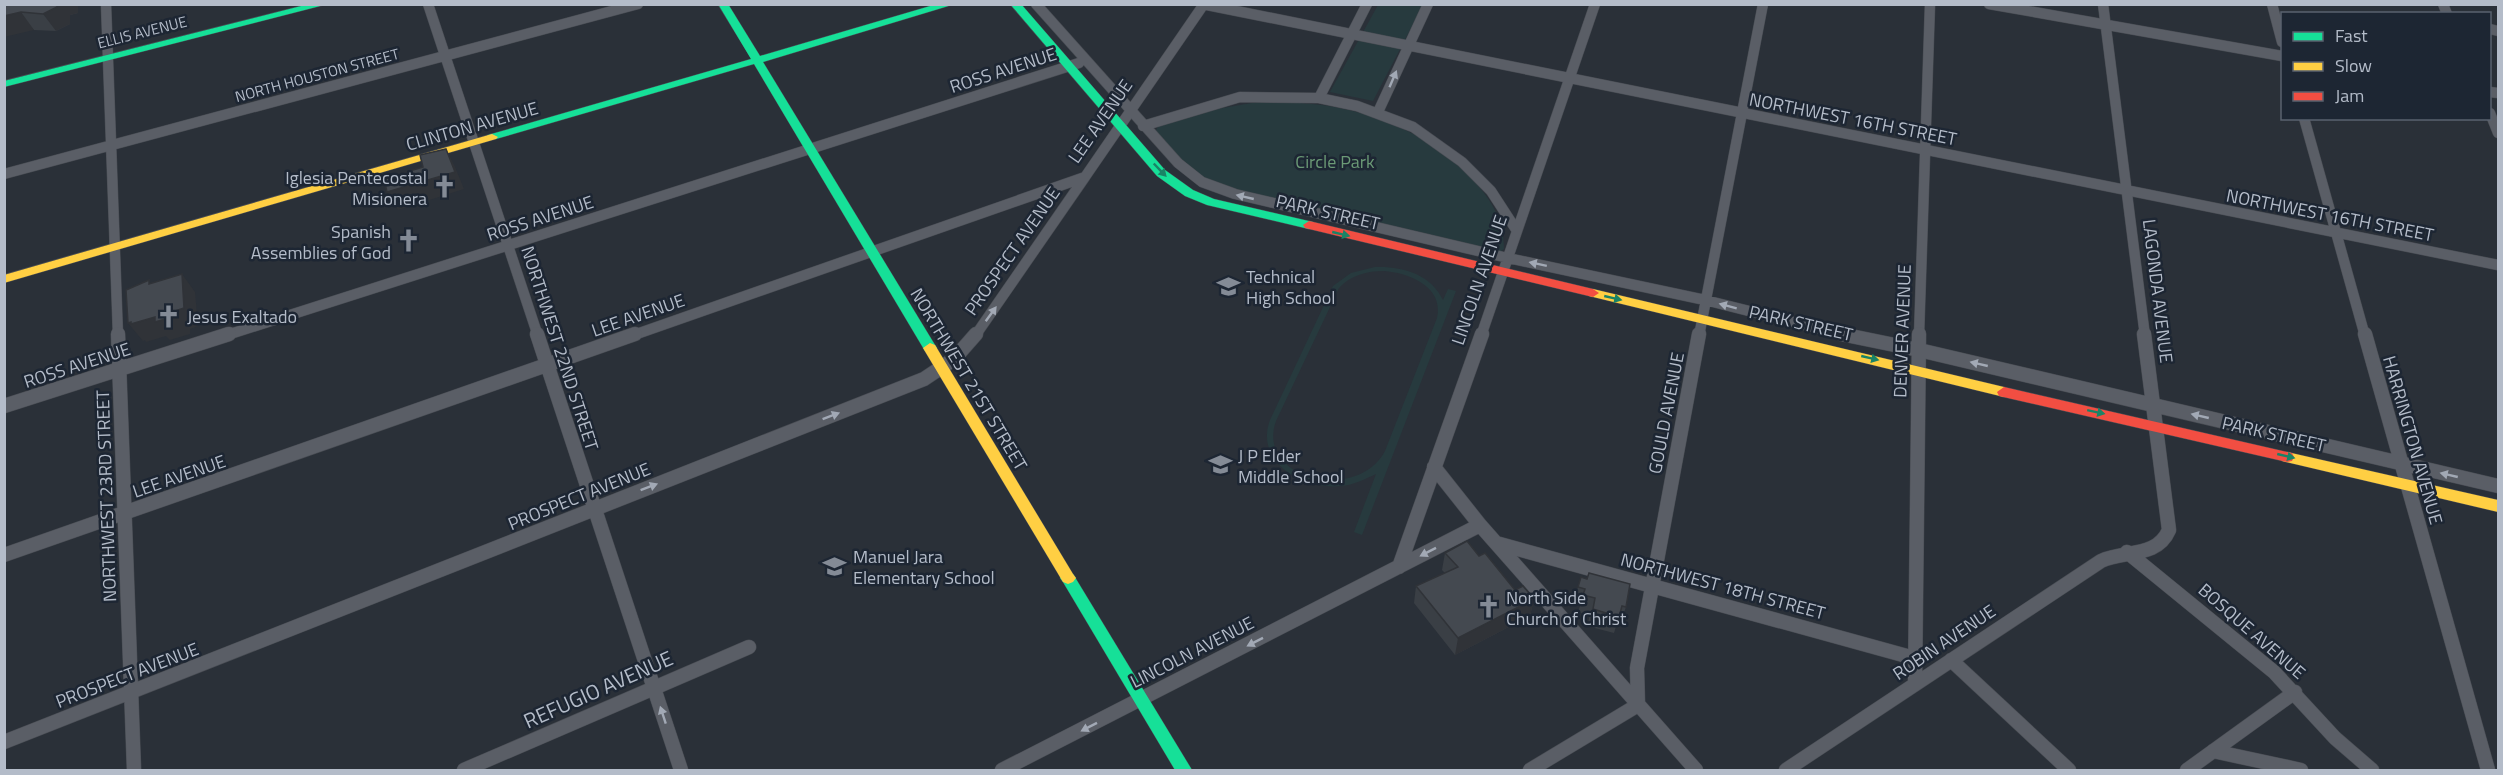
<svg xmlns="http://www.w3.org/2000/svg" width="2503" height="775" font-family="'Titillium Web',sans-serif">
	<rect width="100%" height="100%" fill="#2a3038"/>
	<path fill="#273a3e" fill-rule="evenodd" d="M1378,5H1423L1373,101L1330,92Z
		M1258,102C1339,100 1411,118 1469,176C1490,197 1504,219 1504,249L1500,252L1234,191L1194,173L1155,133L1158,126L1205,111Z
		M1375,267C1402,266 1431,274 1443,300L1448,289L1456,291L1362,535L1354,532L1376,474C1365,479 1354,485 1341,486C1304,490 1254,463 1270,420L1333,286L1351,273ZM1384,271C1410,273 1444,287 1437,318L1385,451C1358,503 1255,480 1276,421L1339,288C1351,275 1367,271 1384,271Z"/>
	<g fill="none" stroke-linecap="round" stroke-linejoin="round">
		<defs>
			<path id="street-far1" d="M106,4L118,336
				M428,4L538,336
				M1036,4L1178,163L1202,182L1235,194L1508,258L1705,300L1849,336
				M1202,4L2498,265
				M1989,4L2282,56
				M2103,4L2145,336
				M2272,4L2282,42
				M2443,4L2447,14
				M2490,29L2498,31
				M2490,92L2498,93
				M1319,98L1367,4
				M1378,112L1428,4
				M2490,113L2498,133
				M2304,118L2365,336
				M1143,126L1240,97L1319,98L1357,106L1413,127L1462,162L1491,191L1517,231
				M4,174L638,4
				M224,336L1079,63
				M631,336L1085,177L1204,4
				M975,336L1085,177
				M1481,336L1595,4
				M1699,336L1763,4
				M1919,336L1930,4"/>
			<path id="street" d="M118,334L134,770
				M537,334L681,770
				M1841,334L1919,350L2498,486
				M2365,334L2488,770
				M4,406L229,334
				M1434,467L1480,525L1696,770
				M1496,543L1914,658
				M2127,552L2274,672L2335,738L2372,770
				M4,555L635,334
				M1399,567L1482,334
				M1951,660L2069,770
				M1915,684L1919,334
				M4,742L924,379L954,359L976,334
				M2213,751L2301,770
				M464,770L749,647
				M1002,770L1480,525
				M1530,770L1638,705L1637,668L1699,334
				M1786,770L2101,561C2125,550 2157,558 2169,530L2144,334
				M2187,770L2295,692"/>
			<path id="fast" d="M309,4H328L4,87V81Z
				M718,4H728L760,56L937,4H955L763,62L935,345L937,348L935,351H925L754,64L496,139H488L486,137L488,135L751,59Z
				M1010,4H1021L1165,170L1193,190L1214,199L1313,222L1315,225L1313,228L1309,229L1207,205L1185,196L1157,176Z
				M1068,572L1073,574L1192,770H1175L1063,582L1060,578L1063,574Z"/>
			<path id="slow" d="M492,134L498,137L496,139L4,283V275Z
				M1593,289L2004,387L2011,392L2004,397L1589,296L1587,293L1589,290Z
				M930,343L935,345L1073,574L1076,578L1073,582L1068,584L1063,582L923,348Z
				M2287,452L2498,500V512L2282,461L2280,457L2282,453Z"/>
			<path id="jam" d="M1309,221L1593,289L1599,293L1593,297L1305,228L1303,225Z
				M2004,387L2287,452L2292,453L2294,457L2292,461L2287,462L1999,396L1997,392Z"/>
		</defs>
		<use href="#street-far1" stroke="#484c53" stroke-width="11"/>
		<use href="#street" stroke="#484c53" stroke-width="15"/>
		<use href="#fast" stroke="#484c53" stroke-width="1"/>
		<use href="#slow" stroke="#484c53" stroke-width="1"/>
		<use href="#jam" stroke="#484c53" stroke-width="1"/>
		<use href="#street-far1" stroke="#5a5e66" stroke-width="10"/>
		<use href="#street" stroke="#5a5e66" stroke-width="14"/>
		<use href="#fast" fill="#16e098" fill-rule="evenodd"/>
		<use href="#slow" fill="#ffcf43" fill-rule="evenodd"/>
		<use href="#jam" fill="#f24e42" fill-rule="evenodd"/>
	</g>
	<path fill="#3a3f45" d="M4,4H78V13L70,15V24L56,31L34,30Z
		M1445,553L1479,556L1515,590L1534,599L1530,616L1455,655L1414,603L1416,586L1445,573L1442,570Z
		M1581,577L1626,607L1620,624L1617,623L1614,633L1587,626L1590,615L1578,612L1580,606L1573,604Z"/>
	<path fill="#303338" d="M57,4H78V13L70,15V24L56,31L43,14Z
		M21,12L34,30L4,37V16Z
		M446,149L455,167L464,189L398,210L387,192L455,172Z
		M182,274L195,292L198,326L190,329V334L170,340L166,336L146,342L145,340L143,341L128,323L175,311Z
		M1534,599L1530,616L1455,655L1458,638Z"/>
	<path fill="#444950" stroke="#303338" stroke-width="1.5" d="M4,4H57V7L43,14L21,12L4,16Z
		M446,149L455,172L387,192L384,179L423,167L420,155Z
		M182,274L184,308L175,311L176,316L155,322V317L131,324V322L128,323L126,290L149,280V284Z
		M1467,541L1479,556L1485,553L1515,590L1523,586L1534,599L1458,638L1416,586L1458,567L1445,553Z
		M1589,573L1630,584L1626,607L1622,606L1619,617L1593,609L1595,598L1583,595L1585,589L1578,587L1581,577L1587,579Z"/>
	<defs><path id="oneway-solid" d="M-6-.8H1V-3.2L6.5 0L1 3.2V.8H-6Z" transform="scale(1.5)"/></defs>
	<g fill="#a2a9b5">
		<use href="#oneway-solid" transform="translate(1393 79) rotate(-67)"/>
		<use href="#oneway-solid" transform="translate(1245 197) rotate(-167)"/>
		<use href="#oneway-solid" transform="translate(1538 264) rotate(-168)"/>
		<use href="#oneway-solid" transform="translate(1728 306) rotate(-165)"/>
		<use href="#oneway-solid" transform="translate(991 314) rotate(-54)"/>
		<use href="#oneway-solid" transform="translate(1979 364) rotate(-167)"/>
		<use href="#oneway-solid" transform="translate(831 416) rotate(-21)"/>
		<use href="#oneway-solid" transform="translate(2200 416) rotate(-167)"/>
		<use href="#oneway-solid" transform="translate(2449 475) rotate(-167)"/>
		<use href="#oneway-solid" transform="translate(649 487) rotate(-21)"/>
		<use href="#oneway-solid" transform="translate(1428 552) rotate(153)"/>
		<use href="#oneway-solid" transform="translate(1255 642) rotate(153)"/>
		<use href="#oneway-solid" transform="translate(663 715) rotate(-108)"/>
		<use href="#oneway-solid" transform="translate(1089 727) rotate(153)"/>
	</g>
	<g fill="#1a8366">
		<use href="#oneway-solid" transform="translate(1160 170) rotate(46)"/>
		<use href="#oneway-solid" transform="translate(1341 234) rotate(13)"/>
		<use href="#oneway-solid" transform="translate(1613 298) rotate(13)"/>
		<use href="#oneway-solid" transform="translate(1870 358) rotate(13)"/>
		<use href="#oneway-solid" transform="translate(2096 412) rotate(12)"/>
		<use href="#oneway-solid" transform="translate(2286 456) rotate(13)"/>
	</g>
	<defs>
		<symbol id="church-bare" viewBox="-9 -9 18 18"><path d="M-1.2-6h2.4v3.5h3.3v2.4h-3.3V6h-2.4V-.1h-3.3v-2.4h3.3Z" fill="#848b96" stroke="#1d2633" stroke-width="2.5" paint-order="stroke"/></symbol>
		<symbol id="school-bare" viewBox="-9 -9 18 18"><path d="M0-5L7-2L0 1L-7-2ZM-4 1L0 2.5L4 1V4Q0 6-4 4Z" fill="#848b96" stroke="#1d2633" stroke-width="2.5" paint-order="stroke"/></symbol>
	</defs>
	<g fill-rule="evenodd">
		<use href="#church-bare" x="428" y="170" width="33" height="33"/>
		<use href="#church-bare" x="392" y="224" width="33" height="33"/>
		<use href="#school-bare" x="1212" y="270" width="33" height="33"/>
		<use href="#church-bare" x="152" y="300" width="33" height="33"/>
		<use href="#school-bare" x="1204" y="448" width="33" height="33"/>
		<use href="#school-bare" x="818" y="550" width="33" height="33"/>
		<use href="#church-bare" x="1472" y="590" width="33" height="33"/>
	</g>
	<g text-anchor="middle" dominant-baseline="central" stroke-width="5" stroke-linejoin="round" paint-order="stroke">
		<g font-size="15" fill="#b4bcc9" stroke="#1d2633">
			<text transform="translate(142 32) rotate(-14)">ELLIS AVENUE</text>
			<text transform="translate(317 75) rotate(-15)">NORTH HOUSTON STREET</text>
		</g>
		<g font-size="18" fill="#b4bcc9" stroke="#1d2633">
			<text transform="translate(1003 70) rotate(-18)">ROSS AVENUE</text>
			<text transform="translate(1853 119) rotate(11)">NORTHWEST 16TH STREET</text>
			<text transform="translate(1100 121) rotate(-55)">LEE AVENUE</text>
			<text transform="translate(472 126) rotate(-16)">CLINTON AVENUE</text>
			<text transform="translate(1328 212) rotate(13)">PARK STREET</text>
			<text transform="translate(2330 215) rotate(11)">NORTHWEST 16TH STREET</text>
			<text transform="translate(540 218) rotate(-18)">ROSS AVENUE</text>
			<text transform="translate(1012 251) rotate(-55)">PROSPECT AVENUE</text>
			<text transform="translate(1479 280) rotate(-71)">LINCOLN AVENUE</text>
			<text transform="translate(2158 291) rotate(83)">LAGONDA AVENUE</text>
			<text transform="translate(638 315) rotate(-19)">LEE AVENUE</text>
			<text transform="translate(1801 323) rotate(13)">PARK STREET</text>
			<text transform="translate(1902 331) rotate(-88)">DENVER AVENUE</text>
			<text transform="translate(560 348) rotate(72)">NORTHWEST 22ND STREET</text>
			<text transform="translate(77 365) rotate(-18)">ROSS AVENUE</text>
			<text transform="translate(969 379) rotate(59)">NORTHWEST 21ST STREET</text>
			<text transform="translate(1666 413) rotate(-79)">GOULD AVENUE</text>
			<text transform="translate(2274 434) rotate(13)">PARK STREET</text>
			<text transform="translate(2413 440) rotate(74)">HARRINGTON AVENUE</text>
			<text transform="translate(179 476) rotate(-19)">LEE AVENUE</text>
			<text transform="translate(106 496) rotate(-92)">NORTHWEST 23RD STREET</text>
			<text transform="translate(579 496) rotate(-22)">PROSPECT AVENUE</text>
			<text transform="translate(1723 586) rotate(15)">NORTHWEST 18TH STREET</text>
			<text transform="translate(2252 631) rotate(41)">BOSQUE AVENUE</text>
			<text transform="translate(1944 642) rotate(-34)">ROBIN AVENUE</text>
			<text transform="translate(1192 652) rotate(-27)">LINCOLN AVENUE</text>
			<text transform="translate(127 675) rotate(-21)">PROSPECT AVENUE</text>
		</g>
		<g font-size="18" fill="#6b9a76" stroke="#1d2633">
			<text x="1335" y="161">Circle Park</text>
		</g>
		<g font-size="18" fill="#b4bcc9" stroke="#1d2633" text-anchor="start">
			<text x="427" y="177" text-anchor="end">Iglesia Pentecostal<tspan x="427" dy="21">Misionera</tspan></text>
			<text x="391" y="231" text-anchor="end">Spanish<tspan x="391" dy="21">Assemblies of God</tspan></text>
			<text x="1246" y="276">Technical<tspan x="1246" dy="21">High School</tspan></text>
			<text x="187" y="316">Jesus Exaltado</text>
			<text x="1238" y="455">J P Elder<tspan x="1238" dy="21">Middle School</tspan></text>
			<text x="853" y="556">Manuel Jara<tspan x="853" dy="21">Elementary School</tspan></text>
			<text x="1506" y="597">North Side<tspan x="1506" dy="21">Church of Christ</tspan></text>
		</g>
		<g font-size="21" fill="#b4bcc9" stroke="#1d2633">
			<text transform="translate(598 689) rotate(-24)">REFUGIO AVENUE</text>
		</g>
	</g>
	<rect width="2503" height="775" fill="none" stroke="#b4bcc9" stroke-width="12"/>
	<rect x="2281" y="12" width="210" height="108" fill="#1d2633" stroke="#59626f" stroke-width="1.5"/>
	<rect x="2293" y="32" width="30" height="9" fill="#16e098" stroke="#59626f" stroke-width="1.5"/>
	<text x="2335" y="42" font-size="18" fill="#b4bcc9">Fast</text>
	<rect x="2293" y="62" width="30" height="9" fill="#ffcf43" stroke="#59626f" stroke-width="1.5"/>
	<text x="2335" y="72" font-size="18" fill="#b4bcc9">Slow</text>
	<rect x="2293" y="92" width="30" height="9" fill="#f24e42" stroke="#59626f" stroke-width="1.5"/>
	<text x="2335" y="102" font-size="18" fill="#b4bcc9">Jam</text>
</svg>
